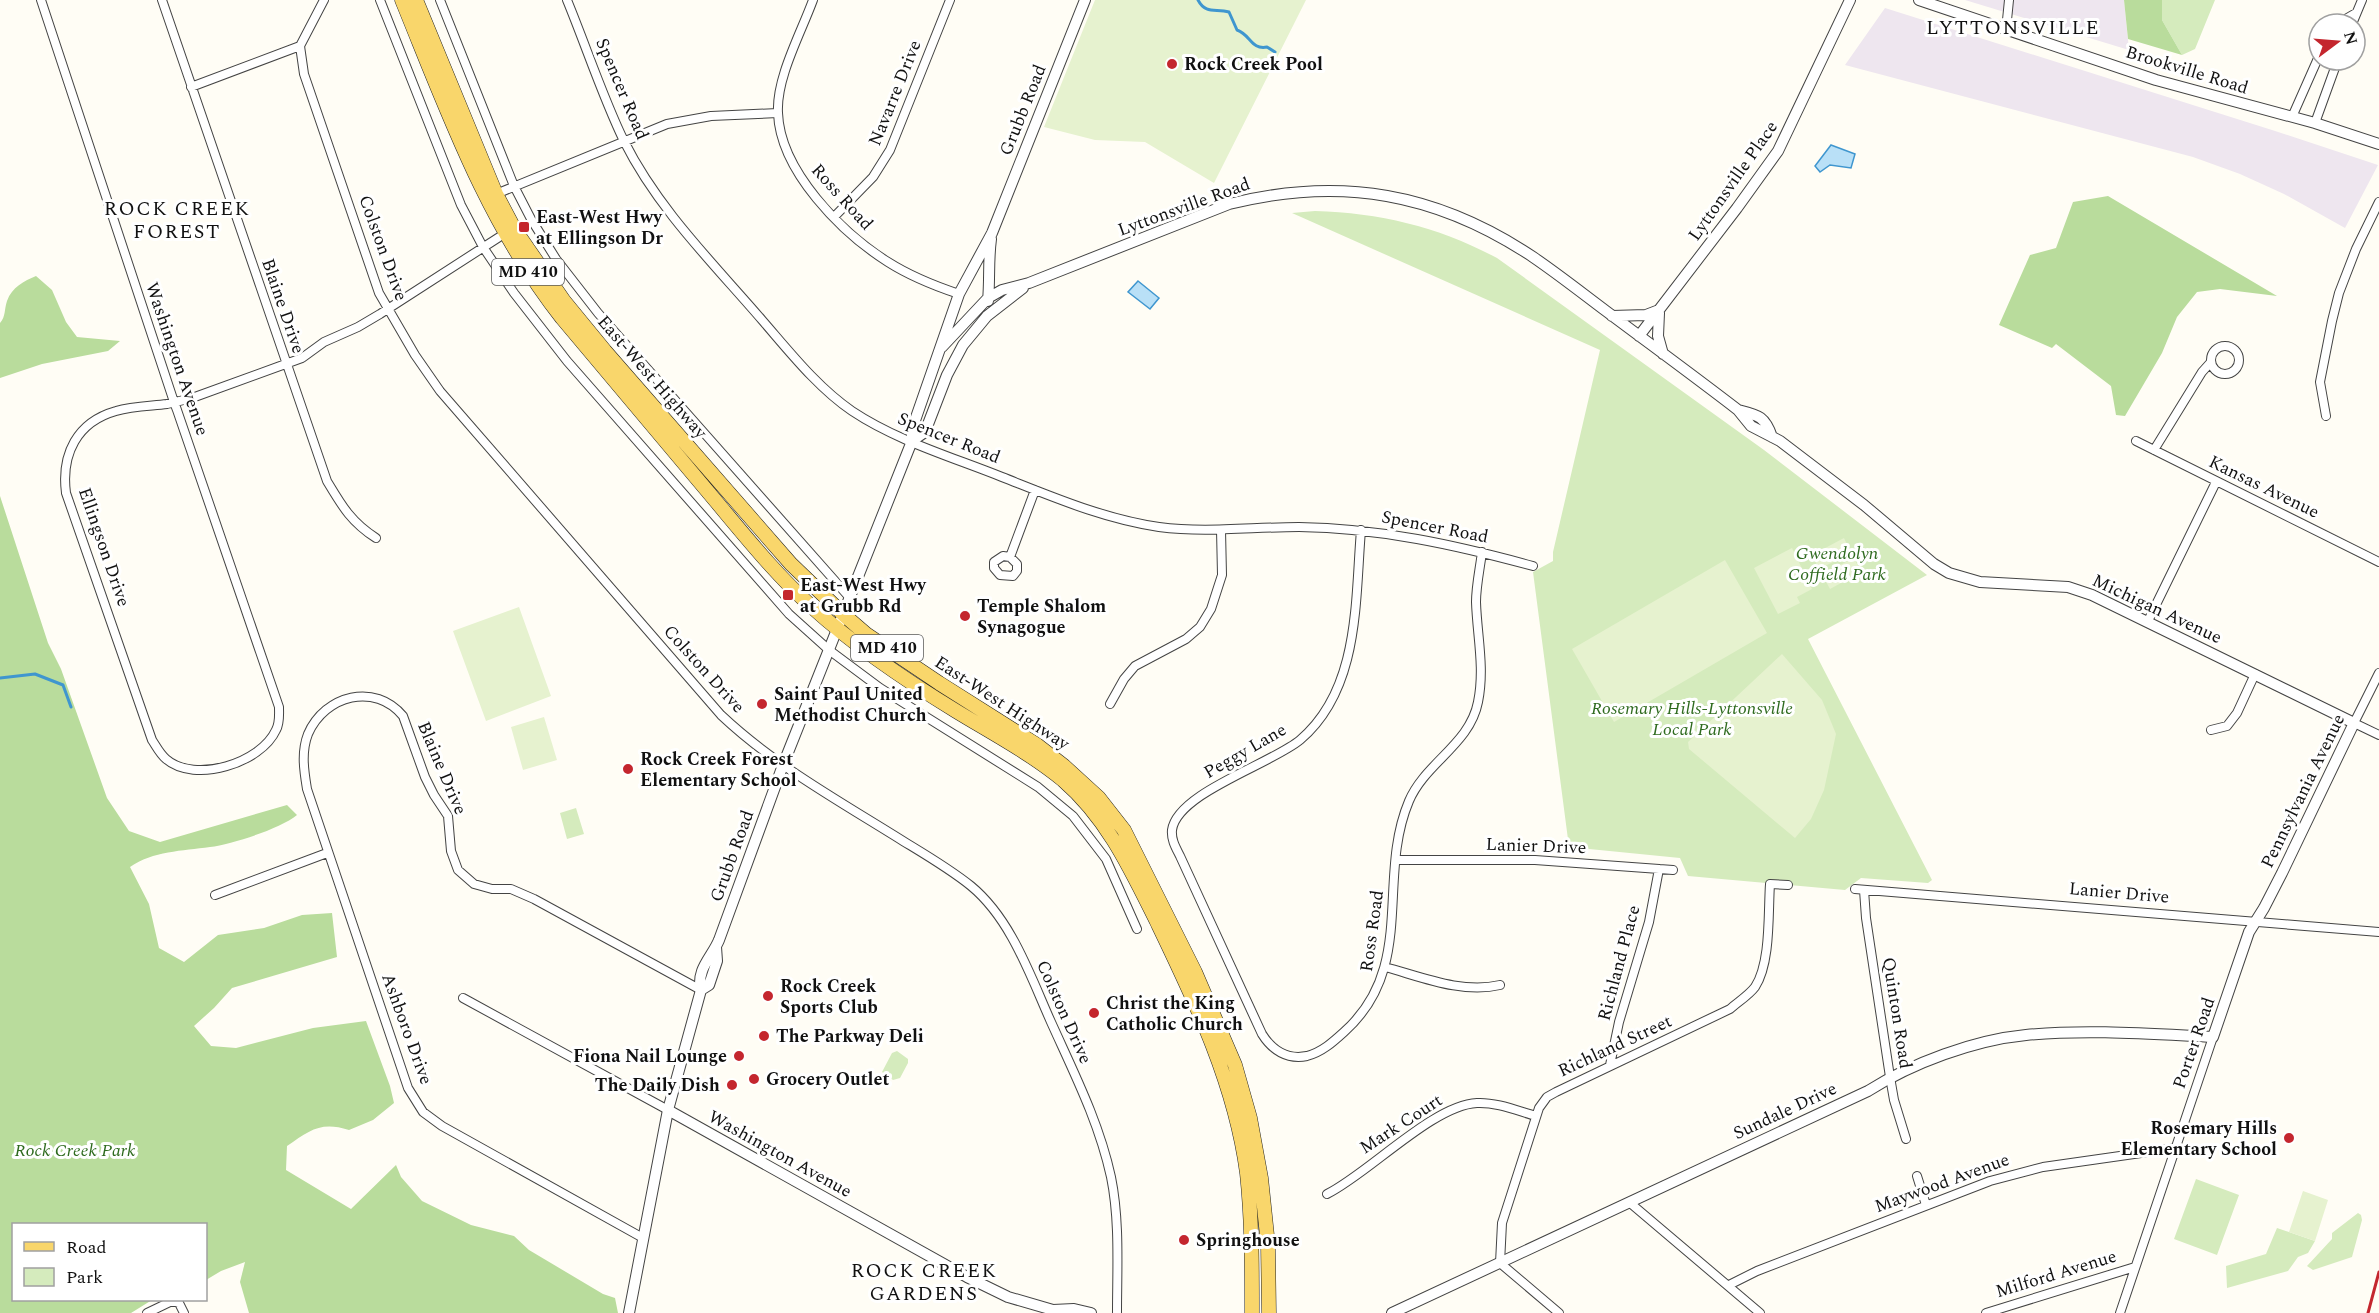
<svg xmlns="http://www.w3.org/2000/svg" width="2379" height="1313" font-family="Spectral,serif">
	<rect width="100%" height="100%" fill="#fffdf5"/>
	<path fill="#eee6ef" d="M1965,0H2124L2129,50Z
		M1885,8L2272,130L2378,165L2345,228L2284,194L2240,174L2193,157L1845,65Z"/>
	<path fill="#d5ebbd" d="M2162,0H2215L2195,49L2182,55L2162,20Z
		M1315,211C1381,213 1439,227 1497,258L1764,450L1927,575L1808,639L1932,880L1928,883L1861,878L1845,890L1688,876L1680,858L1569,847L1533,572L1553,561V552L1600,350L1292,213Z
		M576,808L584,834L567,839L560,813Z
		M897,1051L908,1059V1063L900,1078L893,1080L882,1072L892,1053Z
		M2196,1179L2239,1195L2217,1255L2174,1239Z
		M2358,1213L2361,1215L2362,1220L2352,1257L2313,1270L2307,1266L2332,1239V1233Z
		M2277,1228L2315,1241L2308,1253L2298,1257L2288,1271L2227,1288L2226,1266L2266,1254Z"/>
	<path fill="#b9dc9c" d="M2124,0H2162V20L2182,55L2128,39Z
		M2108,196L2277,296L2220,289L2197,292L2177,317L2162,353L2125,416L2116,415L2111,386L2056,344L2052,348L1999,325L2030,255L2056,248L2073,202Z
		M36,276L52,290L66,322L77,337L120,341L108,351L42,364L0,378V323C6,316 4,310 7,301C12,287 24,281 36,276Z
		M0,496L48,643L61,669L107,798L129,831L160,842L287,805L297,815C280,829 232,844 210,847C182,851 153,851 130,867L149,904L159,948L184,962L218,935L264,928L302,915L332,913L337,957L232,988L214,1008L194,1026L211,1046L236,1048L313,1028L366,1021L390,1086L394,1103L373,1120L349,1130C321,1121 310,1130 287,1146L286,1170L351,1209L396,1165L401,1177L422,1201L471,1225L514,1236L529,1250L603,1294L615,1298L618,1313H249L240,1282L245,1262L221,1271L206,1280V1224H14V1300H152L131,1313H0Z"/>
	<path fill="#e6f2cf" d="M1095,0H1306L1214,183L1145,142L1095,140L1044,127Z
		M1844,538L1851,553L1819,569L1812,555Z
		M1792,548L1812,589L1797,597L1800,603L1778,614L1754,568Z
		M1854,558L1861,572L1830,589L1822,574Z
		M1725,560L1767,633L1614,722L1572,649Z
		M519,607L551,696L486,721L453,631Z
		M1782,654L1822,700L1836,734L1824,790L1811,819L1795,838L1689,749L1688,742Z
		M544,717L557,760L523,770L511,727Z
		M2303,1191L2328,1200L2315,1241L2289,1232Z"/>
	<path fill="#b9e0f7" stroke="#3f96cf" stroke-width="1.5" d="M1831,145L1855,154L1851,168L1830,165L1820,172L1815,166Z
		M1138,281L1159,298L1150,309L1128,292Z"/>
	<g fill="none" stroke-linecap="round" stroke-linejoin="round">
		<path stroke="#3f96cf" stroke-width="3" d="M1198,0C1206,15 1216,8 1229,12L1237,30C1251,35 1251,50 1267,47L1275,52
			M0,678L35,674L63,685L71,707"/>
		<defs>
			<path id="minor" d="M41,0L174,402L177,410L279,707C279,715 280,723 276,730C261,763 195,784 166,759C160,754 156,746 152,740L66,493C61,454 77,422 116,411C132,406 150,406 167,404L192,398L302,358L324,342L358,327L380,314L504,234
				M162,0L327,481C342,506 351,522 376,538
				M324,0L300,46L304,74L379,293L415,355L440,391L721,715C775,766 841,802 903,841C926,855 950,869 971,886C1011,919 1030,975 1051,1022C1074,1073 1099,1122 1111,1177C1120,1221 1117,1269 1117,1313
				M380,0L461,205L483,247L514,293L567,361L789,614L829,650L880,688L1038,787L1073,816L1106,859L1137,929
				M440,0L514,186L531,219L556,259L598,313L850,598
				M567,0C586,46 603,98 624,141C658,209 713,263 762,320C789,351 817,387 852,411C897,441 952,457 1002,477C1053,497 1104,519 1159,527C1205,533 1252,527 1299,527C1379,528 1456,545 1533,566
				M813,0C801,33 776,78 778,113C780,171 842,233 888,262C910,276 935,286 959,294
				M2337,24L2356,13
				M2352,24L2362,0
				M2006,30L2009,0
				M191,87L300,46
				M2292,117L2319,56
				M2315,123L2336,65
				M496,194L667,124L711,116L778,113
				M834,217L873,177L890,150L950,0
				M2211 360a14 14 0 1 1 28 0a14 14 0 1 1-28 0Z
				M2326,416L2320,382L2332,321L2339,293L2356,249L2379,202
				M2136,441L2379,562
				M2154,450L2202,372L2211,362
				M1361,530C1355,601 1360,689 1300,740C1271,764 1177,793 1172,830C1171,840 1176,848 1180,856L1262,1034C1272,1050 1287,1060 1307,1056C1322,1052 1333,1042 1344,1032C1417,967 1376,879 1409,801C1425,763 1470,744 1478,702C1485,668 1477,635 1476,602C1476,586 1480,568 1482,552
				M1010,557L1017,564V571L1013,576L1000,575L994,568V562L1003,556L1010,557L1035,490
				M2148,621L2216,482
				M2379,673L2354,723L2379,735
				M1110,704L1124,679L1135,666L1186,639L1200,627L1211,609L1222,575L1221,530
				M2211,730L2227,726L2237,713L2255,674
				M1397,860H1535L1673,870
				M1855,889L2379,932
				M1864,890L1866,918L1890,1077L1894,1100L1906,1139
				M215,895L327,853
				M1385,967C1422,977 1462,994 1500,985
				M463,998L668,1110
				M1610,1065L1619,1022L1649,922L1659,869
				M1917,1176L1926,1205
				M1327,1194C1368,1174 1433,1105 1477,1103C1496,1102 1518,1111 1536,1116
				M1629,1202L1760,1313
				M643,1238L442,1126L423,1112L408,1088L307,789C304,771 301,752 308,734C325,695 375,682 403,716L425,777L434,795L448,816L451,851L458,870L474,884L492,889H511L534,899L701,990
				M1729,1285L1757,1271L1990,1181L2043,1167L2176,1148
				M147,1313L172,1301L179,1303L184,1313
				M1559,1313L1500,1263L1502,1223L1539,1108L1547,1097L1556,1092L1730,1009C1738,1002 1749,995 1755,987C1771,963 1768,913 1770,884L1788,885
				M1986,1313L2135,1267
				M2120,1313L2213,1037"/>
			<path id="tertiary" d="M1919,0L2156,80L2315,123L2379,144
				M988,301C990,280 988,261 991,239
				M1659,313L1658,336L1663,354
				M1612,316L1646,315L1659,310
				M1639,336L1737,208L1778,151L1850,0
				M942,347L988,298L1002,290L1029,283L1229,204C1341,176 1437,193 1533,257C1558,274 1582,293 1606,311C1650,344 1694,376 1738,410L1751,426L1780,441L1864,505L1934,564L1949,573L1980,582L2068,587L2092,595L2354,723L2282,873L2264,908L2249,932L2213,1037C2151,1034 2088,1029 2026,1035C1974,1040 1912,1063 1868,1091L1392,1313
				M1738,410C1758,415 1765,416 1772,437
				M912,441L925,432L947,375L963,345L987,316L1023,288
				M701,990L709,985L717,961L716,947
				M668,1110L967,1277L1008,1297L1053,1310L1074,1309L1091,1313
				M629,1313L668,1110L701,990C696,969 712,957 719,940L783,765L912,441V429L959,294L992,233L1085,0"/>
			<path id="primary" d="M402,0C447,110 487,223 562,318C611,376 660,435 709,493C742,532 774,573 812,607C856,647 905,680 956,711C992,733 1030,753 1063,780C1108,819 1131,870 1157,922C1196,1003 1235,1083 1247,1173C1252,1220 1252,1266 1252,1313
				M416,0L496,194L515,230L564,301L605,351L791,564L844,615L866,634L939,683L1037,745L1064,766L1099,798L1124,830L1195,972L1235,1065L1250,1118L1261,1178L1268,1245L1269,1313"/>
		</defs>
		<use href="#minor" stroke="#444" stroke-width="10"/>
		<use href="#tertiary" stroke="#444" stroke-width="12"/>
		<use href="#primary" stroke="#222" stroke-width="15"/>
		<use href="#minor" stroke="#fff" stroke-width="8"/>
		<use href="#tertiary" stroke="#fff" stroke-width="10"/>
		<use href="#primary" stroke="#f9d66b" stroke-width="14"/>
		<path stroke="#c4262e" stroke-width="3" d="M2368,1313L2379,1272"/>
	</g>
	<g fill="#c4262e" stroke="#fff" stroke-width="2">
		<circle cx="1172" cy="64" r="6"/>
		<rect x="518" y="221" width="12" height="12" rx="3"/>
		<rect x="782" y="589" width="12" height="12" rx="3"/>
		<circle cx="965" cy="616" r="6"/>
		<circle cx="762" cy="704" r="6"/>
		<circle cx="628" cy="769" r="6"/>
		<circle cx="768" cy="996" r="6"/>
		<circle cx="1094" cy="1013" r="6"/>
		<circle cx="764" cy="1036" r="6"/>
		<circle cx="739" cy="1056" r="6"/>
		<circle cx="754" cy="1079" r="6"/>
		<circle cx="732" cy="1085" r="6"/>
		<circle cx="2289" cy="1138" r="6"/>
		<circle cx="1184" cy="1240" r="6"/>
	</g>
	<g text-anchor="middle" dominant-baseline="central" stroke-width="6" stroke-linejoin="round" paint-order="stroke">
		<g fill="#fff" stroke="#585858" stroke-width="1.5">
			<rect x="492" y="259" width="72" height="26" rx="4.5"/>
			<rect x="851" y="635" width="72" height="26" rx="4.5"/>
		</g>
		<g font-size="16" font-weight="bold" fill="#111">
			<text x="528" y="272">MD 410</text>
			<text x="887" y="648">MD 410</text>
		</g>
		<g font-size="18" font-weight="bold" fill="#111" stroke="#fff" text-anchor="start">
			<text x="1184" y="64">Rock Creek Pool</text>
			<text x="536" y="217">East-West Hwy<tspan x="536" dy="21">at Ellingson Dr</tspan></text>
			<text x="800" y="585">East-West Hwy<tspan x="800" dy="21">at Grubb Rd</tspan></text>
			<text x="977" y="606">Temple Shalom<tspan x="977" dy="21">Synagogue</tspan></text>
			<text x="774" y="694">Saint Paul United<tspan x="774" dy="21">Methodist Church</tspan></text>
			<text x="640" y="759">Rock Creek Forest<tspan x="640" dy="21">Elementary School</tspan></text>
			<text x="780" y="986">Rock Creek<tspan x="780" dy="21">Sports Club</tspan></text>
			<text x="1106" y="1003">Christ the King<tspan x="1106" dy="21">Catholic Church</tspan></text>
			<text x="776" y="1036">The Parkway Deli</text>
			<text x="727" y="1056" text-anchor="end">Fiona Nail Lounge</text>
			<text x="766" y="1079">Grocery Outlet</text>
			<text x="720" y="1085" text-anchor="end">The Daily Dish</text>
			<text x="2277" y="1128" text-anchor="end">Rosemary Hills<tspan x="2277" dy="21">Elementary School</tspan></text>
			<text x="1196" y="1240">Springhouse</text>
		</g>
		<g font-size="18" fill="#111" stroke="#fff">
			<text transform="translate(2187 70) rotate(17)">Brookville Road</text>
			<text transform="translate(622 89) rotate(67)">Spencer Road</text>
			<text transform="translate(895 93) rotate(-68)">Navarre Drive</text>
			<text transform="translate(1023 110) rotate(-68)">Grubb Road</text>
			<text transform="translate(1733 181) rotate(-55)">Lyttonsville Place</text>
			<text transform="translate(842 197) rotate(48)">Ross Road</text>
			<text transform="translate(1184 207) rotate(-20)">Lyttonsville Road</text>
			<text transform="translate(383 248) rotate(70)">Colston Drive</text>
			<text transform="translate(283 306) rotate(71)">Blaine Drive</text>
			<text transform="translate(177 359) rotate(71)">Washington Avenue</text>
			<text transform="translate(652 377) rotate(49)">East-West Highway</text>
			<text transform="translate(949 438) rotate(22)">Spencer Road</text>
			<text transform="translate(2264 487) rotate(26)">Kansas Avenue</text>
			<text transform="translate(1435 527) rotate(11)">Spencer Road</text>
			<text transform="translate(104 547) rotate(71)">Ellingson Drive</text>
			<text transform="translate(2157 609) rotate(25)">Michigan Avenue</text>
			<text transform="translate(704 669) rotate(48)">Colston Drive</text>
			<text transform="translate(1002 703) rotate(33)">East-West Highway</text>
			<text transform="translate(1245 751) rotate(-30)">Peggy Lane</text>
			<text transform="translate(442 768) rotate(67)">Blaine Drive</text>
			<text transform="translate(2303 791) rotate(-64)">Pennsylvania Avenue</text>
			<text transform="translate(1536 846) rotate(2)">Lanier Drive</text>
			<text transform="translate(732 856) rotate(-70)">Grubb Road</text>
			<text transform="translate(2119 893) rotate(5)">Lanier Drive</text>
			<text transform="translate(1372 931) rotate(-82)">Ross Road</text>
			<text transform="translate(1619 963) rotate(-75)">Richland Place</text>
			<text transform="translate(1064 1012) rotate(66)">Colston Drive</text>
			<text transform="translate(1897 1013) rotate(81)">Quinton Road</text>
			<text transform="translate(407 1029) rotate(70)">Ashboro Drive</text>
			<text transform="translate(2194 1043) rotate(-71)">Porter Road</text>
			<text transform="translate(1615 1046) rotate(-25)">Richland Street</text>
			<text transform="translate(1785 1111) rotate(-25)">Sundale Drive</text>
			<text transform="translate(1401 1124) rotate(-33)">Mark Court</text>
			<text transform="translate(780 1154) rotate(29)">Washington Avenue</text>
			<text transform="translate(1942 1183) rotate(-20)">Maywood Avenue</text>
			<text transform="translate(2056 1274) rotate(-17)">Milford Avenue</text>
		</g>
		<g font-size="18" font-style="italic" fill="#2f6b1f" stroke="#fff">
			<text x="1837" y="553">Gwendolyn<tspan x="1837" dy="21">Coffield Park</tspan></text>
			<text x="1692" y="708">Rosemary Hills-Lyttonsville<tspan x="1692" dy="21">Local Park</tspan></text>
			<text x="75" y="1150">Rock Creek Park</text>
		</g>
		<g font-size="20" letter-spacing="1.5" fill="#111" stroke="#fff">
			<text x="2013" y="28">LYTTONSVILLE</text>
			<text x="177" y="209">ROCK CREEK<tspan x="177" dy="23">FOREST</tspan></text>
			<text x="924" y="1271">ROCK CREEK<tspan x="924" dy="23">GARDENS</tspan></text>
		</g>
	</g>
	<rect x="12" y="1223" width="195" height="78" fill="#ffffff" stroke="#a0a0a0" stroke-width="1.5"/>
	<rect x="24" y="1242" width="30" height="9" fill="#f9d66b" stroke="#a0a0a0" stroke-width="1.5"/>
	<text x="66" y="1253" font-size="18" fill="#111111">Road</text>
	<rect x="24" y="1268" width="30" height="18" fill="#d5ebbd" stroke="#a0a0a0" stroke-width="1.5"/>
	<text x="66" y="1283" font-size="18" fill="#111111">Park</text>
	<g transform="translate(2337 42) rotate(74)"><circle r="28" fill="#ffffff" stroke="#a0a0a0" stroke-width="1.5"/>
	<path d="M0-4.5L10 22L0 15L-10 22Z" fill="#c4262e"/>
	<text y="-9" font-size="16" font-weight="bold" text-anchor="middle" fill="#111111">N</text>
	</g>
</svg>
